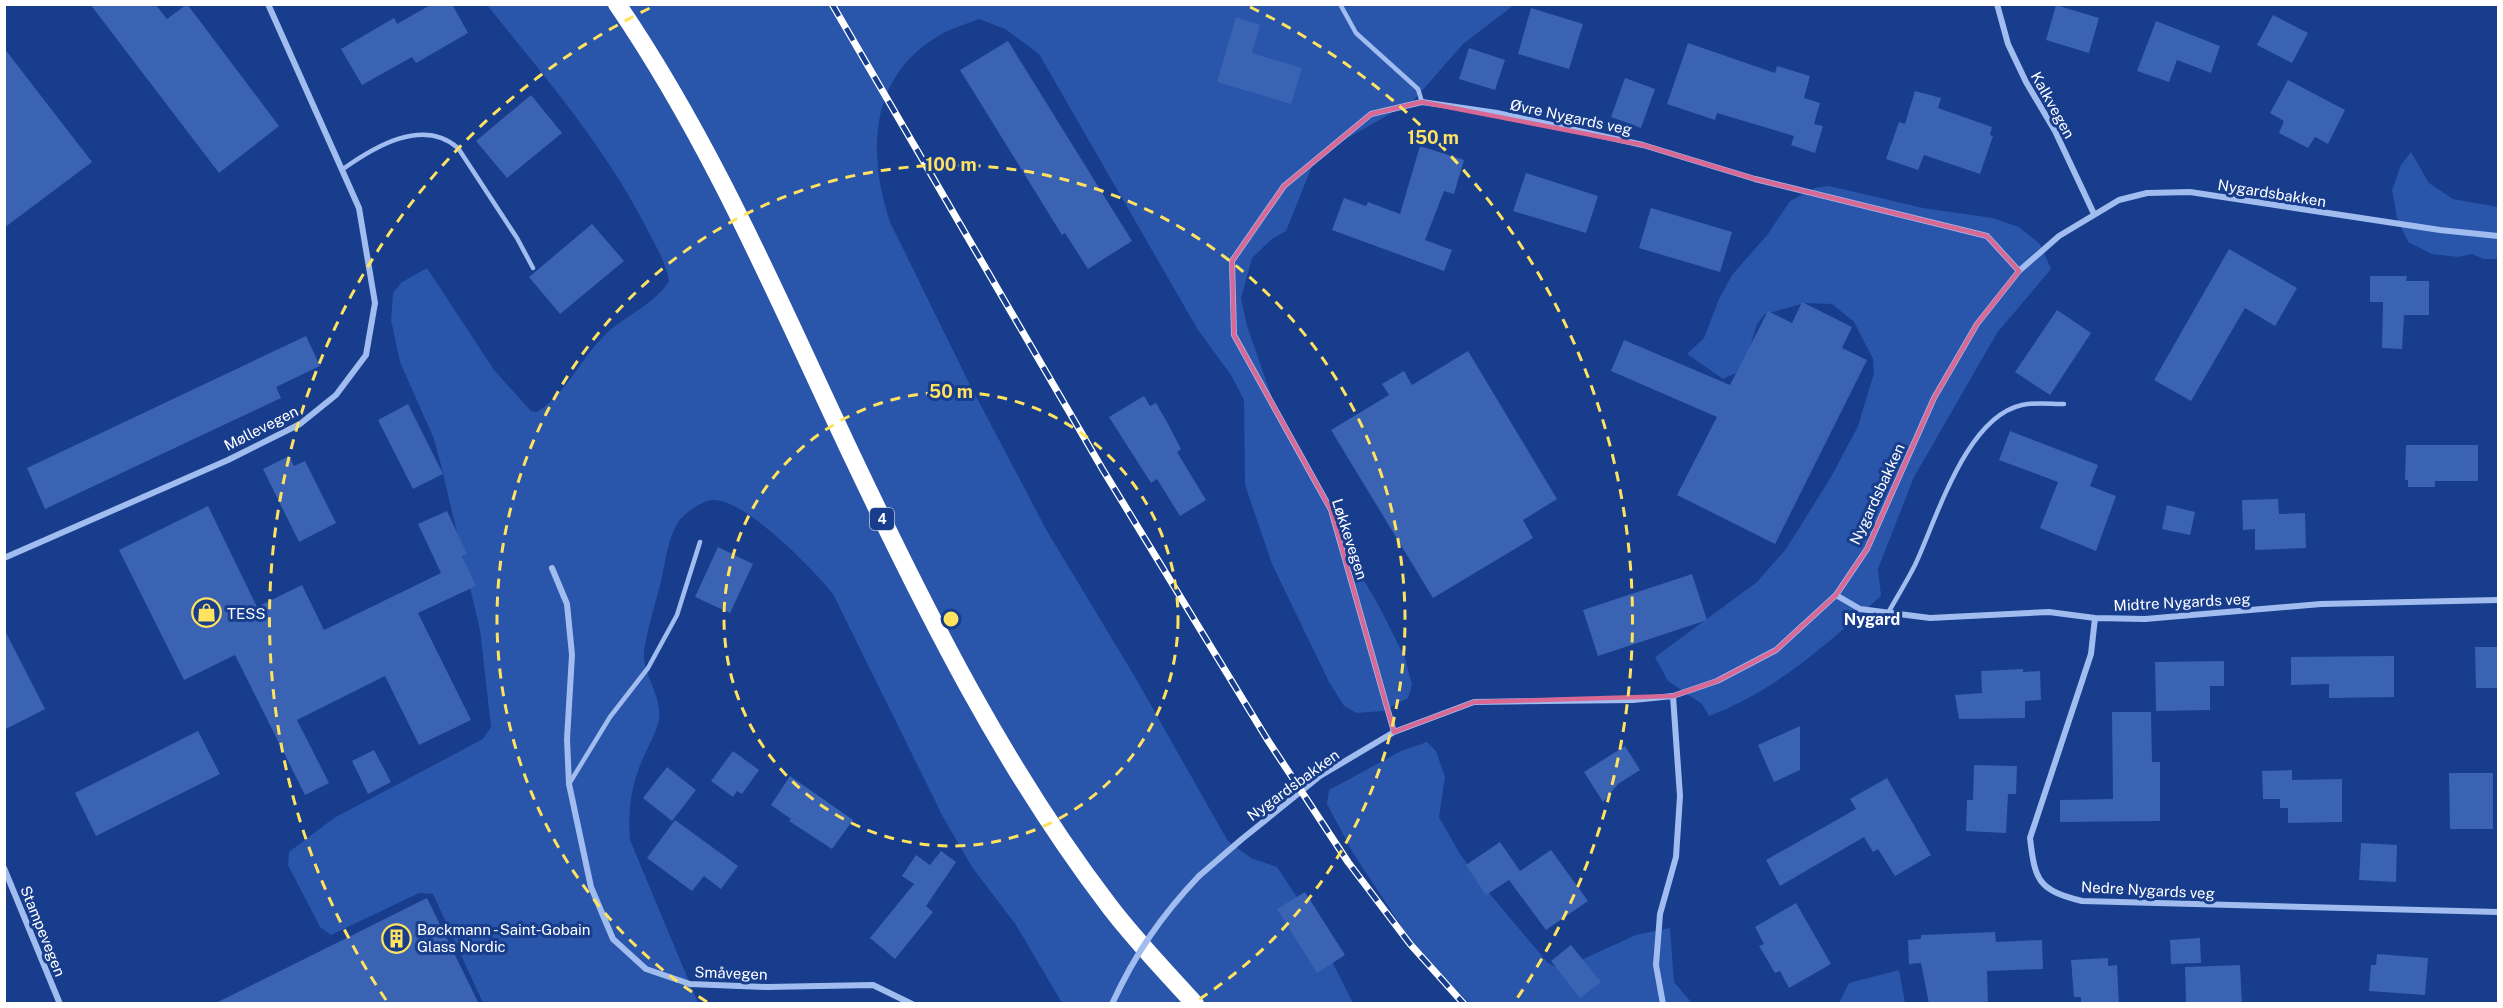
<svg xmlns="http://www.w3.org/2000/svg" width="2503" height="1008" font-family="'Public Sans',sans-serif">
	<rect width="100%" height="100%" fill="#173d8c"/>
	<path fill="#2955ab" d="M487,5H1514L1463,44L1413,101L1316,156L1286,231L1272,239L1252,258L1241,298L1247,326L1275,406L1351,558L1380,608L1405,658L1412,685L1408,698L1383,711L1356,713L1344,706L1329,682L1272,564L1245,485L1244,400L1231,375L1198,330L1039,54L1005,29L979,19C966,24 952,28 940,35C869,76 867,152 890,222L969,383L1047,531L1135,677L1221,829L1228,841L1251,858L1277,867L1308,914L1353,1003H1062L1016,925L972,867L943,817L833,594C815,571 744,498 713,500C703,500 685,513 679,521C668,537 665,563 661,582C657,598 643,643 644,657C645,678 662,697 659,718C658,730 649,744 644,756C631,785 628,808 630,840L698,1003H483L433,894L419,893L331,935L320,927L288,865L289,852L334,818L483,739L491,727L480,630L441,465L434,439L400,362L391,320L393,293L402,282L427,268L494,370L531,411L537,412C567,393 580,359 605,335C625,315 653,306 669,281C666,262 655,245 646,227C604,145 544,76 487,5Z
		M2411,152L2429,183L2453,199L2498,207V259H2484L2472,254L2458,257L2432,254L2408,242L2397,218L2392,190L2401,165Z
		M1829,186L1923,208L1993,218L2019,227L2040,244L2051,269L1997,333L1914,477L1878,569L1881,596C1827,644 1777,690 1709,716L1702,704L1668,681L1655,657L1757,582L1786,549L1831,477L1858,426L1874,373L1873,359L1854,322L1832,304L1805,303L1765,314L1757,324L1749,350L1736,373L1723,379L1687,354L1704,338L1719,299L1732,275L1768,234L1790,201L1815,188Z
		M1427,742L1436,751L1445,777L1439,817L1460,854L1484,887L1548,963L1561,969L1636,935L1670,928L1674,982L1692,1003H1469L1415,947L1353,853L1327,804L1329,790L1401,751Z
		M1899,970L1905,1003H1839L1849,983Z"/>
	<path fill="#3b63b3" d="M90,4H155L167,19L187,4L279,126L219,173Z
		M432,4H452L468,33L416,63L412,57L362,85L341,49L394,18L397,24Z
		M2056,5L2099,18L2089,53L2046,40Z
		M1531,8L1583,24L1569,69L1518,54Z
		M2273,15L2308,33L2292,63L2257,45Z
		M1236,17L1260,25L1252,53L1302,68L1291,104L1217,82Z
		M2156,21L2220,46L2211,73L2177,60L2169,82L2137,71Z
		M1008,41L1132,241L1088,269L1065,233L1062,235L960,70Z
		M1688,43L1775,73L1777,66L1810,76L1804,98L1820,103L1814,124L1823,126L1815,153L1791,145L1794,136L1717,113L1715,120L1667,104Z
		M4,48L92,162L4,228Z
		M1469,48L1505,60L1495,90L1459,79Z
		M1625,78L1655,89L1641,128L1611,117Z
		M2288,80L2345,110L2328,144L2315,137L2308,148L2279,133L2284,121L2270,113Z
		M1915,91L1941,98L1938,108L1992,127L1990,135L1993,136L1980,174L1924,155L1918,170L1886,159L1899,122L1905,124Z
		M531,95L562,133L507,178L476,141Z
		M1420,146L1464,160L1454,194L1444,191L1425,240L1452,250L1444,271L1332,230L1344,198L1366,206L1368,202L1400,214Z
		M1526,173L1598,196L1586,233L1513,211Z
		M1651,208L1732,232L1720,272L1639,248Z
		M592,224L624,261L560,314L529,277Z
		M2229,249L2297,288L2275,326L2245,308L2191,401L2154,380Z
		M2370,276H2407L2406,281H2429V315H2404L2402,349L2382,348L2383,302H2370Z
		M1802,302L1852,327L1842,348L1867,360L1775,544L1677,495L1717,417L1611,371L1624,340L1730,385L1768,311L1792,323Z
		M2057,310L2091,333L2050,395L2015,372Z
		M306,336L320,366L276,387L281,398L45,509L27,468Z
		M1468,351L1557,499L1523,520L1533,538L1433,598L1331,430L1389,395L1382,384L1404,371L1412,385Z
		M1144,396L1150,406L1156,403L1168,424L1181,449L1177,452L1206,500L1180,516L1157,479L1151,483L1109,417Z
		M408,404L443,474L413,489L378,420Z
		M2010,431L2098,465L2090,486L2116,496L2096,551L2040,528L2058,482L1999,460Z
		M2406,445H2478V481H2435V487H2408V480H2405Z
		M289,456L294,466L305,461L336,523L299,542L263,469Z
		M2278,499L2279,514L2305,513L2306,548L2255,550V529L2243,530L2242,500Z
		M2167,505L2195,512L2190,535L2162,529Z
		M208,506L257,607L302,585L324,630L441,573L418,524L447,511L467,554L462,556L476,586L418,613L471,720L419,745L385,676L297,720L329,783L305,795L235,655L184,680L119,550Z
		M718,547L753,564L730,613L695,597Z
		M1692,574L1707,620L1598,656L1583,610Z
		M4,629L45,709L4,730Z
		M2475,647H2499V688H2476Z
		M2394,656V697L2329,698V684L2291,685V657Z
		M2224,661V686H2210V710L2156,711L2155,662Z
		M2023,669V672L2040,671L2041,700L2025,701V718L1959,719L1955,695L1982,693L1981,671Z
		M2112,712H2151L2152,762H2160V821L2060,822V800L2113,799Z
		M1800,726V770L1774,782L1758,745Z
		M198,731L220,774L96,836L75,793Z
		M1625,746L1640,770L1618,784L1603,802L1584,772Z
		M374,750L391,782L368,794L352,761Z
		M733,751L759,770L742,794L737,791L733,797L711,781Z
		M1974,765L2017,766L2016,794H2008L2006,833L1966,831L1967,800H1973Z
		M667,767L696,790L672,821L643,798Z
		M2292,770V780L2342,779V822L2288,823V808H2280V799H2263L2262,771Z
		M2449,773H2493V829H2450Z
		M790,776L853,820L832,849L789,821L791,819L771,805Z
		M1887,778L1931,855L1895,876L1878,849L1873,852L1864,837L1780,886L1766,860L1856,809L1850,799Z
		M675,820L738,866L721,889L704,876L692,891L647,858Z
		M1500,842L1520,871L1551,850L1588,901L1546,930L1509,880L1486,895L1466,865Z
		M2361,843L2397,845L2396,882L2359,880Z
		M941,851L956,862L926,906L933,912L895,959L870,938L914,884L902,876L916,855L930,865Z
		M1305,892L1345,955L1317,973L1277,909Z
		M427,898L479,1004H214Z
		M1796,903L1831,964L1789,988L1780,971L1775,973L1759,946L1764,944L1755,927Z
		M1995,932L1996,942L2042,940L2043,969L1987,971L1988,1004H1929L1921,963L1909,964L1908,940L1921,939V935Z
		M2200,938L2201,963L2171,964L2170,940Z
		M1571,945L1601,982L1580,998L1551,961Z
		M2377,954L2428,958L2425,995L2369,991L2371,965H2376Z
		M2108,958V966L2117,965L2119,1004H2081V997H2074L2071,960Z
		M2240,965L2242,1004H2186L2185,967Z"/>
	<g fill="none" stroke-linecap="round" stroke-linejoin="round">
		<path stroke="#a1bcef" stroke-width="4.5" d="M1340,4L1356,33L1418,89L1422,102
			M343,169C374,147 423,117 458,148L517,238L533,268
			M1888,613C1897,597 1907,581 1915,565C1937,518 1966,417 2022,405C2036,402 2050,404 2064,404
			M569,784L610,717L648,668L677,615L700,542"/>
		<path stroke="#a1bcef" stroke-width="6" d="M1997,4L2008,44L2026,82L2055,131L2094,214
			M4,558L228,460L300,424L336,395L366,355L375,303L359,208L268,4
			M552,568L567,604L572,655L567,739L569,784L591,887L613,939L646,969L690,984L767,987L873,985L912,1004
			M1836,595L1860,609L1930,618L2049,612L2095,618L2145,619L2321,604L2498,600
			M2095,618L2091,654L2030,838C2035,882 2039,890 2082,901L2498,912
			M1394,732L1331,510L1234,335L1232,261L1284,186L1371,114L1422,102L1497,113L1643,145L1755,179L1987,236L2019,271
			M4,868L60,1004
			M1199,876L1242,839L1320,776L1394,732L1474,702L1633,700L1673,696L1717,681L1776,650L1836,595L1867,549L1934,398L1977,324L2019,271L2059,236L2119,200L2147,193L2190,192L2440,230L2498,236
			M1663,1004L1656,965L1660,914L1676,857L1680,796L1673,696"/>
		<path stroke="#fff" stroke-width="18" d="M617,4C714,146 780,304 853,458C927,614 1005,770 1110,907C1136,941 1166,972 1195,1004"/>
		<defs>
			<path id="rail" d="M832,4L1103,470L1267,739L1348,862L1410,944L1464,1004"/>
		</defs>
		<use href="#rail" stroke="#fff" stroke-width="7"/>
		<use href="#rail" stroke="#173d8c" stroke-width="4.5" stroke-dasharray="14" stroke-linecap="butt"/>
		<path stroke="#a1bcef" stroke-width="6" d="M1112,1004C1135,954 1161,916 1199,876"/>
	</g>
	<path fill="none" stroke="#d76994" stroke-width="4.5" stroke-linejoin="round" d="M1422,102L1643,145L1755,179L1987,236L2019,271L1977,324L1934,398L1867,549L1836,595L1776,650L1717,681L1673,696L1474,702L1394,732L1331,510L1234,335L1232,261L1284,186L1371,114Z"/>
	<g fill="none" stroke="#ffe25f" stroke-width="3" stroke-dasharray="10 8">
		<circle cx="951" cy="619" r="227"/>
		<path d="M707 1002A454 454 0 1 1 1195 1002"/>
		<path d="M386 1000A681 681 0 0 1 652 7M1250 7A681 681 0 0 1 1516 1000"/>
	</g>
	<defs>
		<symbol id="shop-ring" viewBox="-11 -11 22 22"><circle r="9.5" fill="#173d8c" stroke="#ffe25f" stroke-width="1.5"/><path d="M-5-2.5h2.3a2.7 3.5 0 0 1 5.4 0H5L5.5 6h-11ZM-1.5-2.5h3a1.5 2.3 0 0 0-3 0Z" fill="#ffe25f"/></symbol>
		<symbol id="building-ring" viewBox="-11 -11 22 22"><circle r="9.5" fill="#173d8c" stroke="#ffe25f" stroke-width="1.5"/><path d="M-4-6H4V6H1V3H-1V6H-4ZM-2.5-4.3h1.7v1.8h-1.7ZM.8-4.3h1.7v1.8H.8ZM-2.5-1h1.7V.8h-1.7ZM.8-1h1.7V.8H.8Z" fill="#ffe25f"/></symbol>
	</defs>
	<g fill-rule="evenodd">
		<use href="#shop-ring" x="190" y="596" width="33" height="33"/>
		<use href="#building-ring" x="380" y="922" width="33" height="33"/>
	</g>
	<g text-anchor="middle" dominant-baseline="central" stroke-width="6" stroke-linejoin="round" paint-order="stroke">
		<rect fill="#173d8c" stroke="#b9c5dc" stroke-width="1.5" x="870" y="508" width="24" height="22" rx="4.5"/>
		<g font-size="14" font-weight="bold" fill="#fff">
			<text x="882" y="519">4</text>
		</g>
		<g font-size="15" fill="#fff" stroke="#173d8c">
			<text transform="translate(2053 105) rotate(61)">Kalkvegen</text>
			<text transform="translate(1571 117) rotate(12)">Øvre Nygards veg</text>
			<text transform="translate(2272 193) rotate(9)">Nygardsbakken</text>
			<text transform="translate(261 428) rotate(-27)">Møllevegen</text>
			<text transform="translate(1877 494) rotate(-65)">Nygardsbakken</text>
			<text transform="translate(1350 539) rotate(72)">Løkkevegen</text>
			<text transform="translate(2182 602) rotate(-3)">Midtre Nygards veg</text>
			<text transform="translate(1293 785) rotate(-36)">Nygardsbakken</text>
			<text transform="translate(2148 890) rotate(3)">Nedre Nygards veg</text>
			<text transform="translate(43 931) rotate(68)">Stampevegen</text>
			<text transform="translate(731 973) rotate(2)">Småvegen</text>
		</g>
		<g font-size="15" fill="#fff" stroke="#173d8c" text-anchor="start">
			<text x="227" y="613">TESS</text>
			<text x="417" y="929">Bøckmann - Saint-Gobain<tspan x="417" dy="17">Glass Nordic</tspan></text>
		</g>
		<g font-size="16" font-weight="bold" fill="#fff" stroke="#173d8c">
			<text x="1872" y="619">Nygard</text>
		</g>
	</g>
	<circle cx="951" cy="619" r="9" fill="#ffe25f" stroke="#173d8c" stroke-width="3"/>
	<g font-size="18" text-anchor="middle" font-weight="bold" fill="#ffe25f" stroke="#173d8c" stroke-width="6" stroke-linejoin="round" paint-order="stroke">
		<text x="1433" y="144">150 m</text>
		<text x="951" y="171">100 m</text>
		<text x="951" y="398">50 m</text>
	</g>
	<rect width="2503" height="1008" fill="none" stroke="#ffffff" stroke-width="12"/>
</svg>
